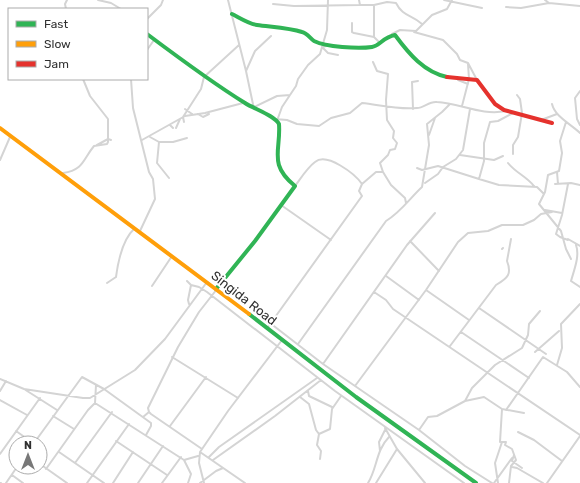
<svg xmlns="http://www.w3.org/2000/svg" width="580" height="483" font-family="Rubik,sans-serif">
	<rect width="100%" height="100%" fill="#fff"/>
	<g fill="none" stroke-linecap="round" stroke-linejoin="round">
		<path stroke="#d4d4d4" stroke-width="2" d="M98,0L111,3L121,9
			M228,0L246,71L254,109
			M328,0L327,30L322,47L328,53L338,55
			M359,0L360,5H374V37L378,41
			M444,0L482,8
			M545,0L549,3L580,6
			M273,4L294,6L360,5
			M374,5L387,2L396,3C403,17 411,14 422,24
			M506,7L521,8L549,3
			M66,9L65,4L67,0
			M147,19L161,5L163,0
			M352,23V32L354,33L374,37
			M414,32L443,40L457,54L460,60L468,63L477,80
			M392,34L400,30L416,31L432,15L447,9L452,0
			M147,50L154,40
			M373,62L377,71L388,74L386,100L387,120L394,131L393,138L397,143L395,149L390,150L388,155L380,163L383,172
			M246,71L255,51L271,36
			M131,79L133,108L149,172L153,179L155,199L140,231
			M458,80L468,84
			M580,91L575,98L577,119L580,125
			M552,104C555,117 571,124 580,133
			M462,106L469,79L468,64
			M254,107L277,96L290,95
			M185,109L192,114
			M413,109L412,82L418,81
			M198,114L203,117L209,114
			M278,118L282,107L296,86L298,79L308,65L320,54L322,47L331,45
			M275,119L287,120L297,124L319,126L331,118L350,113L362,103C380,105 398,110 417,108C424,108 429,101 437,102C460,103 481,116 506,111
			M541,120L557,114
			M184,122L183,117L201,89L204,77L239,45
			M566,122L560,141L562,153L559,171L548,175L545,192L539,204L561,231L566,249L571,259
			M170,125L173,128
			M176,128L180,119
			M429,135L435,118
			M150,137L159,142L157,163L169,178
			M142,140L185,116L205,113L243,103
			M159,142H173L187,138
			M97,145L108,139L111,140
			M513,154V145L518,137L522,113L520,99L517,95
			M460,155L494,160L503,156
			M0,160L10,137
			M508,163C516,173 526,176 534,186
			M417,168L422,170L438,166L479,179L484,161V143L490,122L498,121L513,113
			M557,172L558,184
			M63,173C84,170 83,159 94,146L107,144L108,142V119L90,96L83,79
			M479,179L499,185L537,187L544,194
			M425,183L438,174L443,167L456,159L463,150L470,109
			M362,184L376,172H383L391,185L405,198L406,203
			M555,184L571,183L580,185
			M568,184L562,215L556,234L560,237L568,240
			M281,205L331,240
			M545,210L562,213
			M568,239L580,246
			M410,241L439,271
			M576,245C580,256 574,270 571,281L580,287
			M502,249L503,248
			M386,276L419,300
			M187,281L191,285L188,300L189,304
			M107,283L116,277C118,262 122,240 134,229
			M191,285L199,287L207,292L335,391L464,483
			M152,286L172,256
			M426,290L469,320
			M374,292L386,300L393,309L580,435
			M479,308L546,354
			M270,323L323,364L419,430L465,466L492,483
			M268,327L362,196L359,191L362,184C355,174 327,152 315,162C307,168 301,178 295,186
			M461,332L529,378
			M298,344L386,221C401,212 410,198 422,187L429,145L427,124L442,112L450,104
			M450,346L496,285C508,278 512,274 507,261L511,239
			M535,352L559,331
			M172,357L238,398
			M323,364L407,245L435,213
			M557,365L562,348L561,324L580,304
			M0,379L24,389L57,410
			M355,386L426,290L458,242L468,233L488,231L502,225H523L534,220L541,214L552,212
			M24,389L83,398H90L135,370L165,339L207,282
			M0,391L6,381
			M308,391L309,396L332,407
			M300,397L309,404L316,430L319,434L317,445L321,451L320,459
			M0,400L27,415
			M465,401L484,397L502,409L524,413
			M95,403L96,385
			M506,410L543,357L567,372L580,387
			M53,416L74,429
			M143,417L149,412
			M170,426L206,377
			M385,428L397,449L425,483
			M419,430L428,417L437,416L465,401L472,388L495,365L522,348L528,335L529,324L540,311
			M16,431L33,443
			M518,432L534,440L562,461
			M319,434L330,429L332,409L341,396
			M116,441L167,475
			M502,442H506L505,445L512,449L516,460L511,466L509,483
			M34,443L82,377L104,389L151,423V426L146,435
			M202,449L151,414L149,412L148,408L178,347L199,312L217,289
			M380,451L379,442L385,430
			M59,452L104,483
			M200,452L245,483
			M0,454L40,398
			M514,455L512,461L522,468
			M209,457L219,447L317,378
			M184,460L198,456
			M213,460L275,416L321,380
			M75,463L112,412
			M40,464L67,483
			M512,467L517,468L543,483
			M46,469L88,410L95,403L184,460L191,474L188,483
			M12,475L23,483
			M0,483H1
			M6,483L17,467
			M87,483L129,424
			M113,483L133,452
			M138,483L163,446
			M162,483L181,457
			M200,483L216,471L223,468
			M204,483L199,463L200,452L228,411L282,340
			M368,483C377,469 376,450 389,437
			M376,483L397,449
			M494,483L512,458
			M498,483L495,463L502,442H500L502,409
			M547,483L580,436"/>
		<path stroke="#30b455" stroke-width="4" d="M232,14C240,18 249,24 257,25C271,27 289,28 302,32C307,33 310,38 314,41C326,47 358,49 372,47C380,46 383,37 395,35C409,54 424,72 447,77
			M147,34C179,58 211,82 245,103C254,109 274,115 279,124C281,151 268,164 295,186L255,241L216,289
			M249,314L356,397L476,483"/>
		<path stroke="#ff9f0a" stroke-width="4" d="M0,128L249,314"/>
		<path stroke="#e5322d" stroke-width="4" d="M447,77L477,80L495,104L504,110L552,123"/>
	</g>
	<g text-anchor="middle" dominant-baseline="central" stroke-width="4" stroke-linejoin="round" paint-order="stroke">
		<g font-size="13" fill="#303030" stroke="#fff">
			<text transform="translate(244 298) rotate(38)">Singida Road</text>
		</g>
	</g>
	<rect x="8" y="8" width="140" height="72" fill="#ffffff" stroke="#acacac"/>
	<rect x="16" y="21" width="20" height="6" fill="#30b455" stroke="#acacac"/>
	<text x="44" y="28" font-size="12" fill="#303030">Fast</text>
	<rect x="16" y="41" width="20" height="6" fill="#ff9f0a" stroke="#acacac"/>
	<text x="44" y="48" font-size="12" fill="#303030">Slow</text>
	<rect x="16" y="61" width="20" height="6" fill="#e5322d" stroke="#acacac"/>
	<text x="44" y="68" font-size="12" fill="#303030">Jam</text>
	<g transform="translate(28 455)"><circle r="19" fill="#ffffff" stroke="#acacac"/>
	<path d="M0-3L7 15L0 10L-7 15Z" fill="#787878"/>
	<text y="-6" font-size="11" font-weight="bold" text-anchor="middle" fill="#303030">N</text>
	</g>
</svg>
